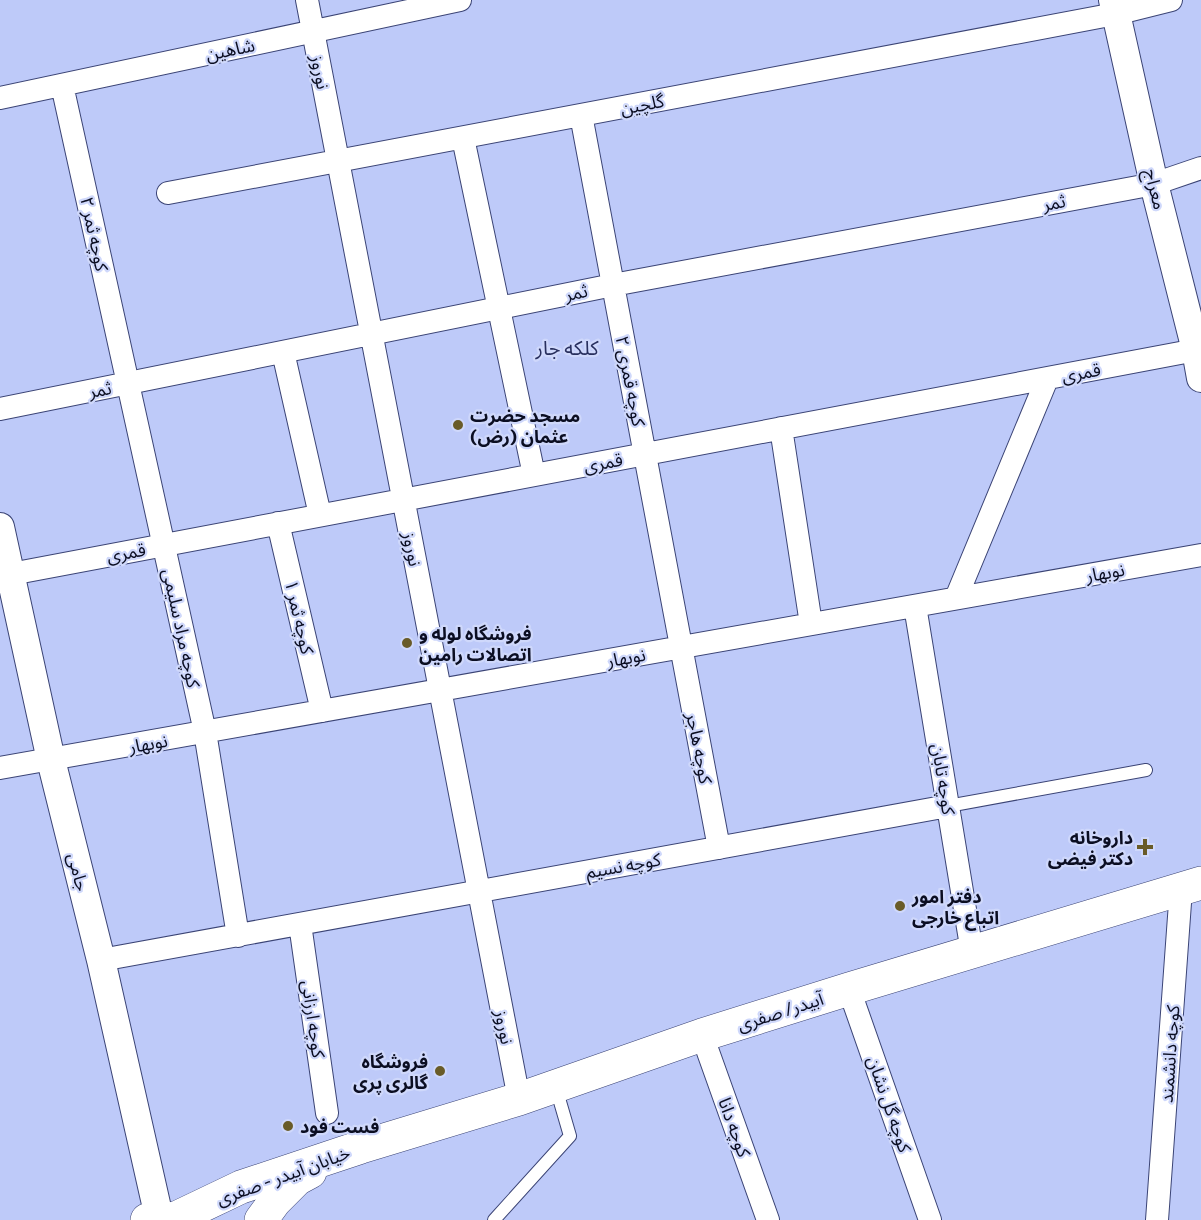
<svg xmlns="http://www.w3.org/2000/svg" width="1201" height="1220" font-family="Commissioner,'Noto Sans Arabic',sans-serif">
	<rect width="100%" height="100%" fill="#becaf9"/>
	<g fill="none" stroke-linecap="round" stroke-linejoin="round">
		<defs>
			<path id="service" d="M948,806L1146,770
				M494,1220L570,1136L556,1088"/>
			<path id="minor" d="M307,0L519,1099
				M62,85L205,732L238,936
				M0,98L460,0
				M581,115L719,848
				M463,138L534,475
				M168,193L1115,14L1171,0
				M283,352L320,515
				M0,409L613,285L1154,184L1201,168
				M781,428L811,624
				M278,523L322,711
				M11,574L1196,350
				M956,598L1047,379
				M915,606L972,952
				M0,768L1201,555
				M300,924L327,1113
				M101,960L948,806
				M849,989L930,1220
				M702,1035L768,1220
				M1157,1220L1181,889"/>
			<path id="tertiary" d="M1113,0L1154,184L1196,350L1201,378
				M0,527L51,760L101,960L159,1217"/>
			<path id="secondary" d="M174,1219L241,1187L361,1147L519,1099L702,1035L849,989L1201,883
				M147,1220L159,1217L176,1220
				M261,1220L275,1201L297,1179L310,1172"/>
		</defs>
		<use href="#service" stroke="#3b4475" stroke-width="14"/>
		<use href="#minor" stroke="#3b4475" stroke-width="24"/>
		<use href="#tertiary" stroke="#3b4475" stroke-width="30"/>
		<use href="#secondary" stroke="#3b4475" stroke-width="34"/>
		<use href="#service" stroke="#fff" stroke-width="12"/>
		<use href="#minor" stroke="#fff" stroke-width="22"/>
		<use href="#tertiary" stroke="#fff" stroke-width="28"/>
		<use href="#secondary" stroke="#fff" stroke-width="33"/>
	</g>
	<g fill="#695b28" stroke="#cfd8fb" stroke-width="2">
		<circle cx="458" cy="425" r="6"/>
		<circle cx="407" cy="643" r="6"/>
		<path d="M1142 838h6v6h6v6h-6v6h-6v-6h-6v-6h6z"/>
		<circle cx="900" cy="906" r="6"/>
		<circle cx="440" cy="1071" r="6"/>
		<circle cx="288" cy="1126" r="6"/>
	</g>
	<g text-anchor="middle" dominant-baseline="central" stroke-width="4.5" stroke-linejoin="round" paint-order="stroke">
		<g font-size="18" fill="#0b0e22" stroke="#cfd8fb">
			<text transform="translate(230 49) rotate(-12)">شاهین</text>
			<text transform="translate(321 72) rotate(79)">نوروز</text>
			<text transform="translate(642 104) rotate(-11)">گلچین</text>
			<text transform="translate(1156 189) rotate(76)">معراج</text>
			<text transform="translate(1054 202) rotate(-11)">ثمر</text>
			<text transform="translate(95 234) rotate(78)">کوچه ثمر ۲</text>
			<text transform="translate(576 292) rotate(-12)">ثمر</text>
			<text transform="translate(1081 372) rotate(-11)">قمری</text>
			<text transform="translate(631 381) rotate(79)">کوچه قمری ۲</text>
			<text transform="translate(100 389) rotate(-11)">ثمر</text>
			<text transform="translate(603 462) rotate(-11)">قمری</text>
			<text transform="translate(413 549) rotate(79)">نوروز</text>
			<text transform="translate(126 552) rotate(-11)">قمری</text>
			<text transform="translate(1105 572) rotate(-10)">نوبهار</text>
			<text transform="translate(300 617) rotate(77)">کوچه ثمر ۱</text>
			<text transform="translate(182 628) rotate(78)">کوچه مراد سلیمی</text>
			<text transform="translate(626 657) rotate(-10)">نوبهار</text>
			<text transform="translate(148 743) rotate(-10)">نوبهار</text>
			<text transform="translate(700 748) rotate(79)">کوچه هاجر</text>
			<text transform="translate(944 779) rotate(81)">کوچه تابان</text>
			<text transform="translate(623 865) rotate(-10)">کوچه نسیم</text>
			<text transform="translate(79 872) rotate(76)">جامی</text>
			<text transform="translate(780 1011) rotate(-18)">آبیدر/ صفری</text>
			<text transform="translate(314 1019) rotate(82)">کوچه ارزانی</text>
			<text transform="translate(505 1027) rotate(79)">نوروز</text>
			<text transform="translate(1169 1054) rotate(-86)">کوچه دانشمند</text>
			<text transform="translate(890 1104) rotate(71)">کوچه گل نشان</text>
			<text transform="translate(735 1127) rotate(70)">کوچه دانا</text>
			<text transform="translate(283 1175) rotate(-20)">خیابان آبیدر - صفری</text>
		</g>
		<g font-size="18" font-weight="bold" fill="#0b0e22" stroke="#cfd8fb" text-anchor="start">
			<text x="470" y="415">مسجد حضرت<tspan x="470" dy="21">عثمان (رض)</tspan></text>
			<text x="419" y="633">فروشگاه لوله و<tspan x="419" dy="21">اتصالات رامین</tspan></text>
			<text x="1133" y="837" text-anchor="end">داروخانه<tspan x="1133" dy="21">دکتر فیضی</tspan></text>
			<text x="912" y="896">دفتر امور<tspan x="912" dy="21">اتباع خارجی</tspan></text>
			<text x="428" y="1061" text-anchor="end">فروشگاه<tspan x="428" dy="21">گالری پری</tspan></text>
			<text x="300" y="1126">فست فود</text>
		</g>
		<g font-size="20" fill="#282f5e" stroke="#cfd8fb">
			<text x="567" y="347">کلکه جار</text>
		</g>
	</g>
</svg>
